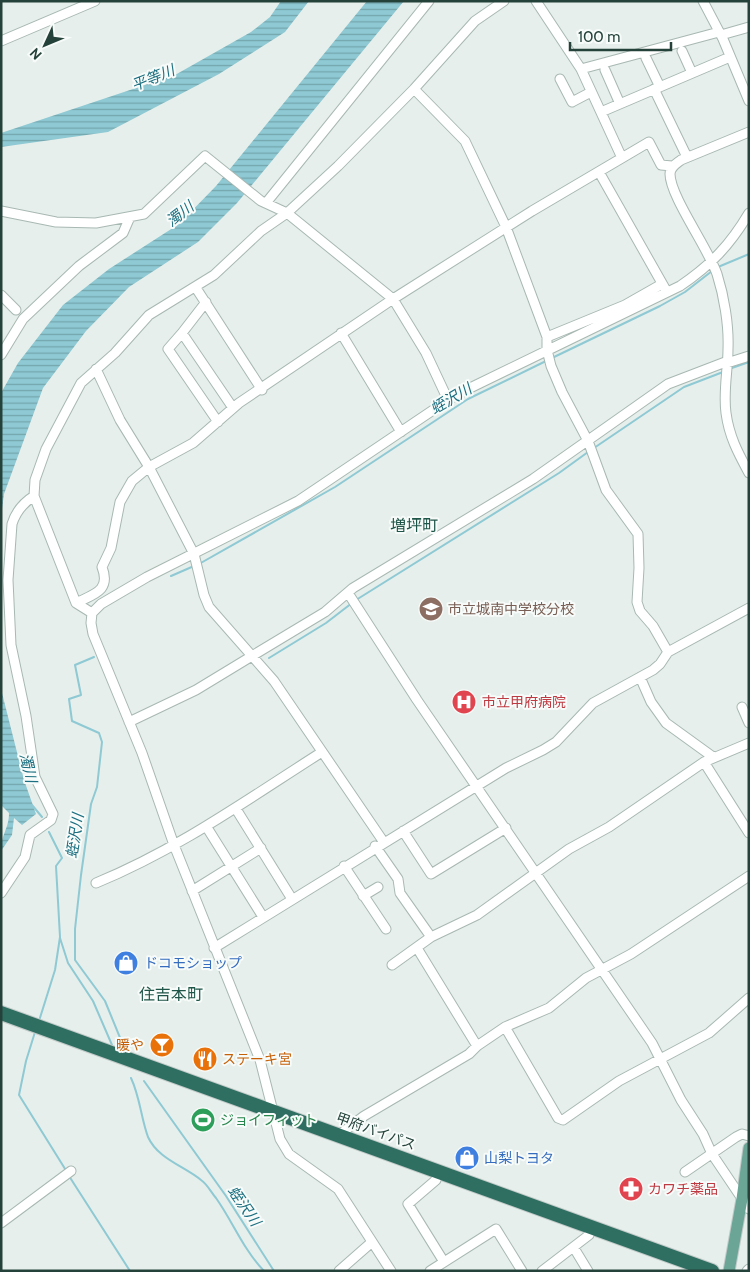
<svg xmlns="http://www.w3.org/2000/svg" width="750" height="1272" font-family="Cabin,'Noto Sans JP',sans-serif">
	<defs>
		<pattern id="water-rules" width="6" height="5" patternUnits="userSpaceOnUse" patternTransform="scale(1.25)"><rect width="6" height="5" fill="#8ec9d4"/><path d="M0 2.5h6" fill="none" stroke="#74a5ad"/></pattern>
	</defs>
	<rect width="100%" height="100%" fill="#e6efeb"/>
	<path fill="url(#water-rules)" d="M281,1H309L285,32L219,74L108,132L1,147V133L175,75L251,32L270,17Z
		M367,1H404L237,203L198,242L129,287L86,331L43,388L4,494L1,516V393L18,363L63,305L109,269L179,224L216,186Z
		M1,689L24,780L36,814L22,825L14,818L12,835L1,851C1,834 9,829 9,813L1,805Z"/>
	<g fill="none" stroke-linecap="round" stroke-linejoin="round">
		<path stroke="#8ec9d4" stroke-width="2" d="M718,267L749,254
			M552,358L660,306L685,292L712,271
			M729,369L749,362
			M594,448L684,387L723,372
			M199,564L335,487L468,399L546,361
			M171,576L194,566
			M356,600L559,473L588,452
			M94,657L75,665L81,695L69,699L72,721L99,733L102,742L97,787L91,804L81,875L75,929V960L105,1001L123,1045
			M269,658L326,623L352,603
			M32,805L42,817
			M60,938L68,963L93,1001L112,1045
			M39,1021L55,970L60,937L56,866L62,858L49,832
			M35,1032L26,1061L19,1095L67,1172
			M131,1078C140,1097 141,1118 148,1137C158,1159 184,1166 201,1180C207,1184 211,1192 216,1198C233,1222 243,1249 264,1271
			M144,1081L226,1196L274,1271
			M69,1176L130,1271"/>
		<defs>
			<path id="minor" d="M536,1L581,69L622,158
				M703,1L723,39L749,101
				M721,35L749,27
				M1,41L95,1
				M682,51L692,73
				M646,58L660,87
				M581,69L719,32
				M605,70L620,104
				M560,79L572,102L591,92
				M654,89L687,157
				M601,112L730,57
				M749,132L681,160C676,164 670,167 670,174C670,196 708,248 717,274C724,296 729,325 728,349C728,370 723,392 726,413C729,436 738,453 749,473
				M599,172L667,292
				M266,203L429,1
				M1,211L56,222L96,223L144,214L205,156L261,201L287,213L393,299L426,353L448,400
				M196,288L262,390
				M1,295L16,310
				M206,302L182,333L233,408
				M182,333L168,349L218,422
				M341,333L401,432
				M547,337L625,305L662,284
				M1,355L23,319L79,266L123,233L130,217
				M727,363L749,356
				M96,369L120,420L149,467L194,554L204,595L209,607L274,681L383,841
				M348,593L417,700L652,1043L681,1100L703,1134L712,1154L749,1209
				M76,603C94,594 111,591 102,567L111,548L120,502L132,481L149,467L193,443L239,403L393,299L532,211L649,142L661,165L672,166
				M92,613L76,603L34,496L35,480L46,449L81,383L115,353L149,315L214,275L261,231L287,213L338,166L414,89L475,21L504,1
				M668,652L749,608
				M640,677L651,702L666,723L713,757
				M742,707L749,723
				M129,722L196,690L252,656L325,612L353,588L533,479L668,384L728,361
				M704,762L749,833
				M236,809L292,899
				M206,826L263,917
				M403,831L431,874L506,828
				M375,846L398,879L400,893L431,937
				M344,866L386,929
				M96,883C177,850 248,799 322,752
				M192,891L261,848
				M1,893L25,857L30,835L51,820L53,814L35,777L26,716L11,645L8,580L12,524C16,511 23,503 34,496
				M363,896L378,887
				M214,948L506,768L543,750L556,742L593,703L653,670L660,664L668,652L653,626L640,611L637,602L639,568L638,534L606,490L588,441L562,392L551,366L547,350V337L506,227L465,141L414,89
				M417,948L477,1046
				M392,965L431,937L477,915L569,849L609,827L704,762L749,743
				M505,1027L558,1118L563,1120L619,1081L709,1033L749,998
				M339,1135L364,1116L469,1054L477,1046L505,1027L549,1008L586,978L631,954L749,876
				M685,1172L736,1137L742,1134L749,1136
				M436,1180L408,1204L444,1262
				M1,1223L71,1171
				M574,1248L588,1271
				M339,1271L372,1242
				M391,1271L338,1189L289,1154L280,1139L260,1060L174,845L142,753L93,634L91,623L92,613L101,604L147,577L298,501L448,400L470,388L680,286C711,265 730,245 749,213
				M430,1271L496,1229L522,1271
				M542,1271L589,1235
				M747,1271L749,1269"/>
			<path id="major" d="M729,1271L742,1199L749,1148"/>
			<path id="highway" d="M1,1013L712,1271"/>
		</defs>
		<use href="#minor" stroke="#a8b8b2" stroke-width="11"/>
		<use href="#major" stroke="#c2cac8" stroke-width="13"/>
		<use href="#highway" stroke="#c2cac8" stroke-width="16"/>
		<use href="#minor" stroke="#fff" stroke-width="9"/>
		<use href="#major" stroke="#6aa596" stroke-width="11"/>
		<use href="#highway" stroke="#2f6f62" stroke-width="14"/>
	</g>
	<defs>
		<symbol id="school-disc" viewBox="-11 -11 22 22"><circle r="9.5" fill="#8d6e63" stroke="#f7fbf9"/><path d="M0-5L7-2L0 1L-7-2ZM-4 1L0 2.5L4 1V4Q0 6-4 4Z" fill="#fff"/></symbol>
		<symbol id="hospital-disc" viewBox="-11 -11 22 22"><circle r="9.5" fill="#e0444e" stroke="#f7fbf9"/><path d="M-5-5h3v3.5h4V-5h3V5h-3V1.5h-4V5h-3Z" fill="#fff"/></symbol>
		<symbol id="shop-disc" viewBox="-11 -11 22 22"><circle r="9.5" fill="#3f7fe0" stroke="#f7fbf9"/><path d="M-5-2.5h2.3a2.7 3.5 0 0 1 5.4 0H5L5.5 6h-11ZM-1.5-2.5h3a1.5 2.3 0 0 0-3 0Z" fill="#fff"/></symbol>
		<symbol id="bar-disc" viewBox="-11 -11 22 22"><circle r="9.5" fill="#e8710a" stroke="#f7fbf9"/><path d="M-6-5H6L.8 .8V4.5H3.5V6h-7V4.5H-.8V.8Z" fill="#fff"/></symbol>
		<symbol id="restaurant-disc" viewBox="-11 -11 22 22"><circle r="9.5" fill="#e8710a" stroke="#f7fbf9"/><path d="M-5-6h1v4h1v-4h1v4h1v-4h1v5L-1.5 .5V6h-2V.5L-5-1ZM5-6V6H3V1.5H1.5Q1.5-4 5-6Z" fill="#fff"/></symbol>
		<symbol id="stadium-disc" viewBox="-11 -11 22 22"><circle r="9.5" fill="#2e9e5b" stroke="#f7fbf9"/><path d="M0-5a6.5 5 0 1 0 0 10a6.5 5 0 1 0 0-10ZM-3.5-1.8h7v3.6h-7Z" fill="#fff"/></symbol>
		<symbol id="pharmacy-disc" viewBox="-11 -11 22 22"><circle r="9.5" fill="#e0444e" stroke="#f7fbf9"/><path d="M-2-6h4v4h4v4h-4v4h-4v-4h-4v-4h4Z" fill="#fff"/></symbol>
	</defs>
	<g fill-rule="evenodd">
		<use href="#school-disc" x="417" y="595" width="28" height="28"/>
		<use href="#hospital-disc" x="450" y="688" width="28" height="28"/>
		<use href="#shop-disc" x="112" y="949" width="28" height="28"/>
		<use href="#bar-disc" x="148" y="1031" width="28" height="28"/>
		<use href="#restaurant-disc" x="191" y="1045" width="28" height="28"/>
		<use href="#stadium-disc" x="189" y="1106" width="28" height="28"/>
		<use href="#shop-disc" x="453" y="1144" width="28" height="28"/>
		<use href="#pharmacy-disc" x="617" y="1175" width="28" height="28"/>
	</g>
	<g text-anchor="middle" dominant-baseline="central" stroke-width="4" stroke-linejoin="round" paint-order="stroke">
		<g font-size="14" fill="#785e54" stroke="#f7fbf9" text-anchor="start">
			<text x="448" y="609">市立城南中学校分校</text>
		</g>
		<g font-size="14" fill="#be3a42" stroke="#f7fbf9" text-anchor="start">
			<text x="482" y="702">市立甲府病院</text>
			<text x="648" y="1189">カワチ薬品</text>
		</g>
		<g font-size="14" fill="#366cbe" stroke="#f7fbf9" text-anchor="start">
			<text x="144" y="963">ドコモショップ</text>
			<text x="484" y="1158">山梨トヨタ</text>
		</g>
		<g font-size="14" fill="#c56008" stroke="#f7fbf9" text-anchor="end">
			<text x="144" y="1045">暖や</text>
			<text x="222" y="1059" text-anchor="start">ステーキ宮</text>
		</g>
		<g font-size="14" fill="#27864d" stroke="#f7fbf9" text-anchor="start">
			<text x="220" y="1120">ジョイフィット</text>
		</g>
		<g font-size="14" fill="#24423a" stroke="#f7fbf9">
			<text transform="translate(376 1131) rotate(20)">甲府バイパス</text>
		</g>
		<g font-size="15" font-style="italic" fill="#1c6f80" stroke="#f7fbf9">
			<text transform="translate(153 78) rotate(-22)">平等川</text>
			<text transform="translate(180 214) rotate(-38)">濁川</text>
			<text transform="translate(451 399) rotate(-31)">蛭沢川</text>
			<text transform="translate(28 768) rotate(77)">濁川</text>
			<text transform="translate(75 836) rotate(-81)">蛭沢川</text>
			<text transform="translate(244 1206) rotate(55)">蛭沢川</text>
		</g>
		<g font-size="16" fill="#1f5548" stroke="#f7fbf9">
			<text x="414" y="525">増坪町</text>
			<text x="171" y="994">住吉本町</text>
		</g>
	</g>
	<rect width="750" height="1272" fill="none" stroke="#24423a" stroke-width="5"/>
	<g transform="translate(45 45) rotate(226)" stroke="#f7fbf9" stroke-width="4" paint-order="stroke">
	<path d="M0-4L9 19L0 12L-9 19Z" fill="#24423a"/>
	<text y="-8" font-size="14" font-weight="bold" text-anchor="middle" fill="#24423a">N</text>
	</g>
	<path d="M570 42v8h101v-8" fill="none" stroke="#24423a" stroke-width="2.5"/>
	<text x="578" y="42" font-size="15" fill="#24423a" stroke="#f7fbf9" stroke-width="4" paint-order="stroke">100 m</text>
</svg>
